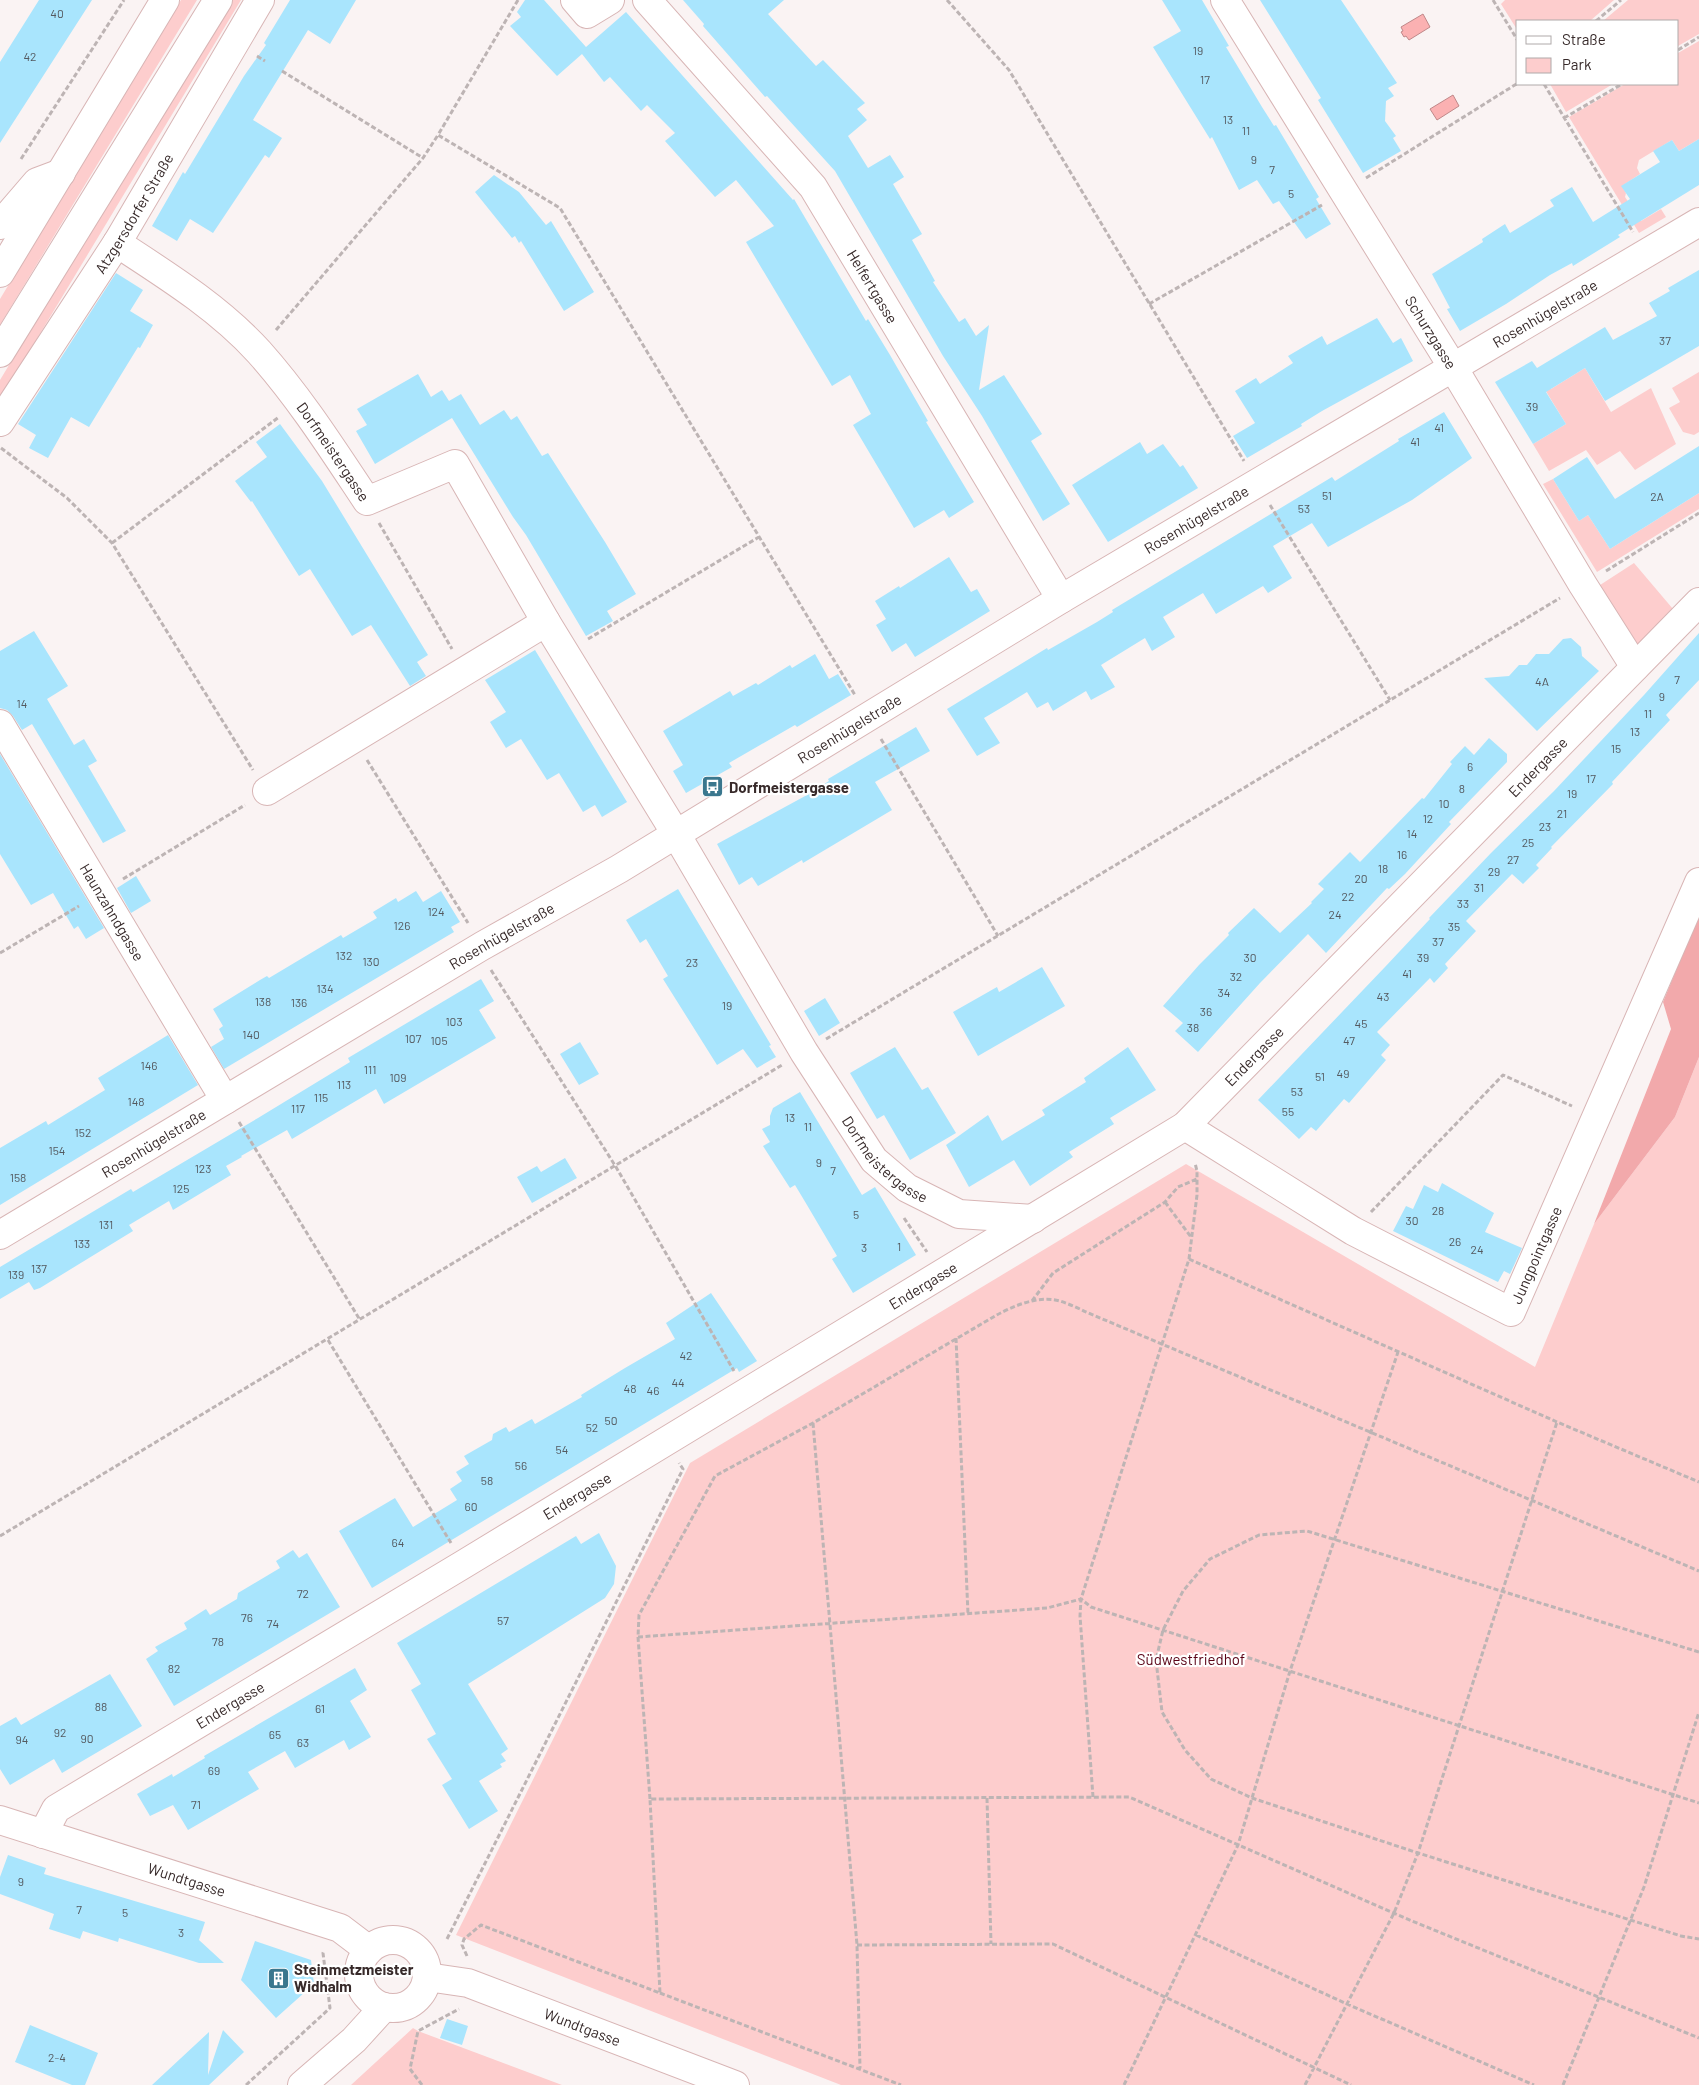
<svg xmlns="http://www.w3.org/2000/svg" width="1699" height="2085" font-family="Barlow,sans-serif">
	<rect width="100%" height="100%" fill="#faf3f3"/>
	<path fill="#fdcdcd" d="M181,0H197L0,325V299Z
		M230,0H241L0,400V380Z
		M1505,0H1614L1590,21H1518V31L1501,4Z
		M1628,0H1699V34L1678,46V21H1603Z
		M1699,41V139L1679,151L1672,140L1639,160L1637,168L1640,174L1622,186L1626,193L1625,197L1641,221L1661,209L1666,217L1639,233L1569,117L1625,84H1678V53Z
		M1550,84H1613L1566,112Z
		M1585,368L1611,412L1651,388L1676,444L1635,470L1620,451L1597,465L1586,450L1549,471L1533,444L1566,424L1544,388L1551,389Z
		M1699,372V432L1694,435L1683,432L1669,408L1680,402L1672,388Z
		M1553,479L1579,521L1588,515L1610,549L1699,493V509L1597,572L1543,484Z
		M1634,563L1673,609L1638,648L1597,587Z
		M1699,1057V2085H841L456,1935L690,1463L1186,1164L1535,1367L1594,1224L1675,1117Z
		M413,2028L418,2031L562,2085H351Z"/>
	<path fill="#f2a9ab" d="M1699,915V1057L1675,1117L1594,1224L1671,1029L1663,1002Z"/>
	<path fill="#fbb1b2" stroke="#c08889" d="M1423,14L1430,27L1409,40L1406,36L1404,37L1401,32L1403,31L1401,27Z
		M1453,95L1459,106L1437,120L1430,109Z"/>
	<path fill="#a9e5fd" d="M39,0H92L0,143V62Z
		M290,0H356L330,44L308,30L253,120L282,138L269,158L265,155L213,233L190,219L177,241L152,226L183,172L185,174L244,76L266,45L264,43Z
		M525,0H544L586,47L626,12L793,200L794,199L866,321L868,319L890,355L928,421L926,422L974,502L949,518L944,510L914,528L853,425L871,414L850,375L832,386L746,242L774,226L736,180L715,197L665,141L675,133L647,105L641,111L610,77L604,82L582,54L557,76L510,26L521,17L517,12Z
		M683,0H784L768,14L816,66L823,60L865,103L857,109L867,120L848,136L868,168L890,155L904,177L893,184L922,234L912,240L935,281L933,282L959,322L965,318L976,336L989,325L979,390L1004,375L1042,434L1031,441L1070,504L1043,521L982,416L943,356L835,171L767,96L765,97L703,26L704,24Z
		M1162,0H1202L1229,46L1226,47L1262,107L1274,126L1276,125L1319,197L1316,199L1331,224L1306,239L1279,201L1273,204L1257,180L1239,190L1212,137L1210,139L1153,47L1181,31Z
		M1260,0H1341L1397,83L1388,88L1394,96L1386,101L1385,121L1396,136L1393,138L1401,151L1363,173L1318,100L1321,98Z
		M1699,139V185L1618,235L1620,237L1573,266L1572,263L1550,275L1506,304L1460,331L1447,309L1450,308L1432,274L1483,242L1482,239L1505,224L1510,233L1554,206L1550,200L1572,187L1593,222L1630,199L1621,186L1660,162L1653,151L1672,140L1679,151Z
		M494,175L519,192L546,225L551,221L594,292L564,311L521,241L519,243L515,236L512,238L475,192Z
		M1699,270V346L1605,401L1585,368L1546,392L1566,424L1533,444L1495,382L1532,361L1537,368L1605,327L1613,340L1657,316L1649,303L1670,291L1668,288Z
		M116,273L143,290L130,311L153,325L140,348L138,347L89,427L71,417L48,458L29,448L36,435L18,424Z
		M1377,318L1393,343L1401,338L1413,361L1322,411L1301,424L1302,426L1247,458L1233,436L1255,423L1235,391L1256,378L1260,384L1293,363L1288,356L1322,336L1327,345Z
		M418,374L431,397L442,390L449,401L461,394L480,425L504,410L511,420L517,416L542,456L548,453L605,542L636,594L607,611L613,621L586,636L526,535L513,517L452,418L375,464L356,431L367,425L357,409Z
		M1444,412L1472,458L1465,463L1412,500L1328,547L1312,523L1273,546L1292,578L1268,593L1263,586L1216,614L1203,593L1163,617L1175,637L1152,651L1145,638L1101,665L1115,687L1091,700L1086,691L1053,711L1048,702L1037,708L1027,692L1006,705L984,718L1000,743L977,756L947,709L1047,648L1048,650L1097,622L1113,612L1112,610L1332,477L1335,481L1399,441L1398,439Z
		M280,424L322,481L428,655L417,662L426,676L410,686L371,625L352,636L310,569L299,576L252,501L251,502L235,481L267,457L256,442Z
		M1140,442L1147,454L1163,444L1180,467L1183,465L1198,488L1108,542L1072,485Z
		M1699,446V493L1610,549L1588,515L1579,521L1553,479L1587,457L1615,499Z
		M949,557L971,592L977,589L990,611L915,657L906,643L892,652L876,625L886,619L875,601L899,586L900,588Z
		M34,631L68,686L47,699L74,745L84,739L97,761L88,766L126,831L103,843L32,724L22,730L13,716L7,710L0,708V651Z
		M1699,633V680L1666,715L1670,720L1612,782L1613,784L1551,847L1552,848L1536,865L1539,868L1523,884L1512,874L1466,921L1476,931L1445,964L1448,968L1434,983L1430,978L1377,1032L1390,1045L1381,1055L1386,1060L1349,1103L1344,1099L1316,1131L1311,1127L1299,1139L1258,1100L1385,967L1430,919L1429,918L1491,853L1554,791L1644,695Z
		M1571,638L1581,647L1582,656L1599,671L1537,731L1484,678L1509,676L1519,665H1527L1536,654H1549L1563,639Z
		M535,650L627,802L602,817L595,805L583,812L559,773L547,780L521,739L506,748L490,722L506,712L485,680Z
		M815,654L829,679L838,674L851,695L797,727L795,725L729,763L732,767L686,793L673,771L683,765L663,731L730,691L733,696L756,683L758,685L790,665L792,668Z
		M916,727L930,751L875,782L892,810L803,863L802,860L758,886L752,877L739,885L717,844L807,795L829,781L828,779Z
		M1489,738L1507,754V762L1449,822L1451,824L1405,874L1389,889L1387,888L1326,953L1308,934L1260,983L1198,1052L1175,1031L1183,1023L1163,1006L1199,965L1229,935L1228,933L1254,908L1280,933L1312,903L1311,902L1324,889L1318,884L1350,852L1360,862L1422,798L1424,799L1452,764L1450,762L1465,746L1474,755Z
		M0,754L104,928L86,939L78,926L74,929L53,893L31,905L0,854Z
		M136,876L151,901L131,913L117,888Z
		M678,889L771,1045L769,1046L776,1057L757,1068L743,1049L717,1065L663,979L668,976L646,939L640,943L626,920Z
		M416,891L423,902L441,891L460,922L451,927L454,932L224,1069L211,1047L224,1039L219,1029L223,1026L213,1009L260,980L267,976L269,978L341,935L343,938L377,918L373,912L396,898L398,902Z
		M1042,967L1065,1006L978,1056L953,1012L997,987L999,992Z
		M481,979L494,1001L479,1010L496,1038L384,1104L376,1089L292,1139L287,1130L241,1156L242,1157L226,1166L231,1175L173,1210L169,1201L129,1225L133,1231L40,1288L34,1290L29,1282L0,1299V1267L131,1189L133,1192L258,1118L350,1062L348,1058Z
		M825,998L840,1023L819,1036L804,1011Z
		M168,1035L198,1085L0,1205V1148L46,1121L48,1125L105,1090L98,1078Z
		M580,1042L599,1074L579,1085L560,1054Z
		M895,1047L922,1090L928,1087L956,1133L910,1160L884,1115L877,1119L850,1073Z
		M1128,1047L1156,1090L1110,1118L1114,1124L1069,1152L1073,1157L1030,1186L1014,1160L969,1187L946,1145L988,1115L1002,1141L1045,1115L1042,1110L1086,1082L1084,1078Z
		M800,1092L862,1195L875,1187L916,1255L853,1293L832,1259L837,1256L807,1205L795,1185L790,1188L763,1146L770,1142L762,1129L770,1125V1116L773,1108Z
		M565,1158L577,1178L532,1203L517,1177L537,1166L541,1172Z
		M1442,1183L1494,1213L1485,1232L1522,1248L1510,1274L1504,1271L1498,1282L1393,1231L1406,1206L1413,1209L1424,1185L1438,1192Z
		M711,1293L757,1361L739,1372L737,1368L372,1588L339,1531L395,1498L413,1527L457,1500L450,1489L462,1481L456,1472L469,1464L464,1456L492,1440L493,1434L506,1427L509,1432L532,1419L535,1424L582,1397L581,1395L625,1368L675,1339L666,1323Z
		M599,1533L616,1566L614,1584L605,1598L468,1684L508,1749L501,1754L506,1761L500,1764L502,1767L479,1781L498,1811L469,1829L442,1785L452,1779L427,1739L436,1734L411,1690L421,1684L397,1643L576,1536L581,1544Z
		M293,1550L299,1558L307,1553L340,1607L174,1706L146,1659L158,1651L155,1647L187,1629L184,1623L206,1609L210,1615L237,1599L238,1593L280,1568L276,1561Z
		M355,1668L367,1690L350,1701L371,1737L349,1750L344,1740L295,1768L285,1751L248,1772L259,1789L188,1830L173,1805L150,1816L137,1794L172,1774L173,1777L205,1758L204,1756Z
		M110,1674L142,1726L62,1773L54,1759L10,1785L0,1769V1726L16,1717L21,1725Z
		M8,1855L46,1868L44,1874L205,1922L199,1940L224,1963H199L119,1938L118,1942L83,1931L80,1939L49,1929L54,1914L0,1894V1877Z
		M255,1941L311,1960L314,1984L276,2018L241,1980Z
		M447,2019L468,2026L462,2045L440,2038Z
		M30,2025L98,2053L85,2085H72L15,2062Z
		M223,2030L244,2052L209,2085H152L209,2032L208,2075Z"/>
	<g fill="none" stroke-linecap="round" stroke-linejoin="round">
		<defs>
			<g id="minor">
				<path d="M575,0L587,14L610,0"/>
				<path id="s1" d="M647,0L813,187L1061,599"/>
				<path id="s2" d="M1225,0L1454,369L1583,585L1635,667"/>
				<path d="M0,225L37,182L61,173"/>
				<path id="s3" d="M117,243C166,275 219,308 259,352C300,398 333,450 367,501L455,464L546,622L676,834L804,1052L874,1160L907,1188L959,1214L1033,1219"/>
				<path id="s4" d="M0,422L117,243L260,0"/>
				<path id="s5" d="M0,724L225,1100"/>
				<path d="M267,791L546,622"/>
				<path id="s6" d="M1185,1126L1353,1231L1511,1312L1699,882"/>
				<path id="s7" d="M0,1235L482,946L619,869L1061,599L1699,222"/>
				<path id="s8" d="M0,1820L340,1928L369,1950"/>
				<path id="s9" d="M43,1834L56,1809L464,1564L1185,1126L1699,602"/>
				<circle cx="393" cy="1974" r="34"/>
				<path id="s10" d="M427,1977L468,1983L735,2085"/>
				<path d="M302,2085L354,2040L384,2007"/>
			</g>
			<path id="major" d="M0,273L165,0
				M0,353L218,0"/>
		</defs>
		<use href="#minor" stroke="#d8b5b5" stroke-width="30"/>
		<use href="#major" stroke="#d8b5b5" stroke-width="30"/>
		<path stroke="#bdb4b4" stroke-width="3" stroke-dasharray="5 2.5" stroke-linecap="butt" d="M518,0L438,135L560,208L855,695
			M947,0L1009,70L1244,461
			M1493,0L1518,41
			M1596,21L1621,0
			M1678,50L1699,37
			M257,56L265,61
			M282,71L423,158
			M1544,84L1633,232
			M1564,118L1622,84
			M21,159L124,0
			M1366,178L1518,83
			M1149,304L1322,205
			M276,330L423,158L438,135
			M1,448L67,498L112,543L253,770
			M1270,505L1390,700
			M379,523L452,649
			M112,543L279,417
			M1606,571L1699,513
			M588,639L759,537
			M881,739L998,936
			M367,760L468,923
			M123,879L245,805
			M0,953L79,906
			M491,970L616,1167L734,1371
			M826,1039L1560,598
			M239,1122L360,1320
			M1165,1202L1191,1237
			M1371,1212L1503,1075L1572,1106
			M904,1218L927,1252
			M1189,1259L1557,1422L1699,1482
			M1032,1301L1053,1273L1165,1202L1178,1187L1197,1179
			M956,1338L968,1614
			M328,1340L451,1543
			M813,1423L857,1945L860,2068
			M0,1536L782,1065
			M638,1637L1047,1608L1081,1599L1091,1607L1699,1803
			M1699,1652L1307,1531L1259,1535L1210,1559L1183,1591L1163,1630L1156,1660L1162,1712L1185,1750L1211,1779L1252,1798L1418,1853L1681,1936L1699,1939
			M1093,1797L1080,1616L1081,1599L1189,1259L1197,1195V1171L1195,1163
			M987,1798L991,1944
			M650,1799L638,1637L639,1615L715,1476L813,1423L995,1316C1013,1306 1038,1295 1060,1301C1069,1304 1078,1308 1086,1312L1699,1571
			M1196,1935L1347,2004L1534,2085
			M447,1939L683,1469L679,1463
			M857,1945L1053,1944L1351,2085
			M467,1956L462,1945L464,1939L481,1925L660,1993L650,1799L1129,1797L1412,1921L1699,2038
			M313,1976L324,1967
			M660,1993L901,2085
			M246,2085L330,2008L323,1953L324,1951
			M422,2085L410,2069L418,2031L459,2009
			M1124,2085L1238,1845L1290,1671L1398,1352
			M1305,2085L1394,1913L1418,1853L1557,1422
			M1563,2085L1644,1887L1699,1712"/>
		<use href="#minor" stroke="#fff" stroke-width="28"/>
		<use href="#major" stroke="#fff" stroke-width="28"/>
	</g>
	<defs>
		<symbol id="bus-square" viewBox="-11 -11 22 22"><rect x="-9" y="-9" width="18" height="18" rx="4" fill="#3a778e" stroke="#fff"/><path d="M-5-6H5V4H4V6H2V4H-2V6H-4V4H-5ZM-3.5-4V0h7V-4ZM-3.5 1.2v1.5H-2V1.2ZM2 1.2v1.5H3.5V1.2Z" fill="#fff"/></symbol>
		<symbol id="building-square" viewBox="-11 -11 22 22"><rect x="-9" y="-9" width="18" height="18" rx="4" fill="#3a778e" stroke="#fff"/><path d="M-4-6H4V6H1V3H-1V6H-4ZM-2.5-4.3h1.7v1.8h-1.7ZM.8-4.3h1.7v1.8H.8ZM-2.5-1h1.7V.8h-1.7ZM.8-1h1.7V.8H.8Z" fill="#fff"/></symbol>
	</defs>
	<g fill-rule="evenodd">
		<use href="#bus-square" x="700" y="774" width="25" height="25"/>
		<use href="#building-square" x="266" y="1966" width="25" height="25"/>
	</g>
	<g text-anchor="middle" dominant-baseline="central" stroke-width="4.5" stroke-linejoin="round" paint-order="stroke">
		<g font-size="12" fill="#54595f">
			<text x="57" y="13">40</text>
			<text x="1198" y="50">19</text>
			<text x="30" y="56">42</text>
			<text x="1205" y="79">17</text>
			<text x="1228" y="119">13</text>
			<text x="1246" y="130">11</text>
			<text x="1254" y="159">9</text>
			<text x="1272" y="169">7</text>
			<text x="1291" y="193">5</text>
			<text x="1665" y="340">37</text>
			<text x="1532" y="406">39</text>
			<text x="1439" y="427">41</text>
			<text x="1415" y="441">41</text>
			<text x="1327" y="495">51</text>
			<text x="1657" y="496">2A</text>
			<text x="1304" y="508">53</text>
			<text x="1677" y="679">7</text>
			<text x="1542" y="681">4A</text>
			<text x="1662" y="696">9</text>
			<text x="22" y="703">14</text>
			<text x="1648" y="713">11</text>
			<text x="1635" y="731">13</text>
			<text x="1616" y="748">15</text>
			<text x="1470" y="766">6</text>
			<text x="1591" y="778">17</text>
			<text x="1462" y="788">8</text>
			<text x="1572" y="793">19</text>
			<text x="1444" y="803">10</text>
			<text x="1562" y="813">21</text>
			<text x="1428" y="818">12</text>
			<text x="1545" y="826">23</text>
			<text x="1412" y="833">14</text>
			<text x="1528" y="842">25</text>
			<text x="1402" y="854">16</text>
			<text x="1513" y="859">27</text>
			<text x="1383" y="868">18</text>
			<text x="1494" y="871">29</text>
			<text x="1361" y="878">20</text>
			<text x="1479" y="887">31</text>
			<text x="1348" y="896">22</text>
			<text x="1463" y="903">33</text>
			<text x="436" y="911">124</text>
			<text x="1335" y="914">24</text>
			<text x="402" y="925">126</text>
			<text x="1454" y="926">35</text>
			<text x="1438" y="941">37</text>
			<text x="344" y="955">132</text>
			<text x="1250" y="957">30</text>
			<text x="1423" y="957">39</text>
			<text x="371" y="961">130</text>
			<text x="692" y="962">23</text>
			<text x="1407" y="973">41</text>
			<text x="1236" y="976">32</text>
			<text x="325" y="988">134</text>
			<text x="1224" y="992">34</text>
			<text x="1383" y="996">43</text>
			<text x="263" y="1001">138</text>
			<text x="299" y="1002">136</text>
			<text x="727" y="1005">19</text>
			<text x="1206" y="1011">36</text>
			<text x="454" y="1021">103</text>
			<text x="1361" y="1023">45</text>
			<text x="1193" y="1027">38</text>
			<text x="251" y="1034">140</text>
			<text x="413" y="1038">107</text>
			<text x="439" y="1040">105</text>
			<text x="1349" y="1040">47</text>
			<text x="149" y="1065">146</text>
			<text x="370" y="1069">111</text>
			<text x="1343" y="1073">49</text>
			<text x="1320" y="1076">51</text>
			<text x="398" y="1077">109</text>
			<text x="344" y="1084">113</text>
			<text x="1297" y="1091">53</text>
			<text x="321" y="1097">115</text>
			<text x="136" y="1101">148</text>
			<text x="298" y="1108">117</text>
			<text x="1288" y="1111">55</text>
			<text x="790" y="1117">13</text>
			<text x="808" y="1126">11</text>
			<text x="83" y="1132">152</text>
			<text x="57" y="1150">154</text>
			<text x="819" y="1162">9</text>
			<text x="203" y="1168">123</text>
			<text x="833" y="1170">7</text>
			<text x="18" y="1177">158</text>
			<text x="181" y="1188">125</text>
			<text x="1438" y="1210">28</text>
			<text x="856" y="1214">5</text>
			<text x="1412" y="1220">30</text>
			<text x="106" y="1224">131</text>
			<text x="1455" y="1241">26</text>
			<text x="82" y="1243">133</text>
			<text x="899" y="1246">1</text>
			<text x="864" y="1247">3</text>
			<text x="1477" y="1249">24</text>
			<text x="39" y="1268">137</text>
			<text x="16" y="1274">139</text>
			<text x="686" y="1355">42</text>
			<text x="678" y="1382">44</text>
			<text x="630" y="1388">48</text>
			<text x="653" y="1390">46</text>
			<text x="611" y="1420">50</text>
			<text x="592" y="1427">52</text>
			<text x="562" y="1449">54</text>
			<text x="521" y="1465">56</text>
			<text x="487" y="1480">58</text>
			<text x="471" y="1506">60</text>
			<text x="398" y="1542">64</text>
			<text x="303" y="1593">72</text>
			<text x="247" y="1617">76</text>
			<text x="503" y="1620">57</text>
			<text x="273" y="1623">74</text>
			<text x="218" y="1641">78</text>
			<text x="174" y="1668">82</text>
			<text x="101" y="1706">88</text>
			<text x="320" y="1708">61</text>
			<text x="60" y="1732">92</text>
			<text x="275" y="1734">65</text>
			<text x="87" y="1738">90</text>
			<text x="22" y="1739">94</text>
			<text x="303" y="1742">63</text>
			<text x="214" y="1770">69</text>
			<text x="196" y="1804">71</text>
			<text x="21" y="1881">9</text>
			<text x="79" y="1909">7</text>
			<text x="125" y="1912">5</text>
			<text x="181" y="1932">3</text>
			<text x="57" y="2057">2-4</text>
		</g>
		<g font-size="15" fill="#372a2a" stroke="#fff">
			<text stroke="none"><textPath href="#s4" startOffset="248">Atzgersdorfer Straße</textPath></text>
			<text stroke="none"><textPath href="#s1" startOffset="366">Helfertgasse</textPath></text>
			<text stroke="none"><textPath href="#s7" startOffset="1799">Rosenhügelstraße</textPath></text>
			<text stroke="none"><textPath href="#s2" startOffset="391">Schurzgasse</textPath></text>
			<text stroke="none"><textPath href="#s3" startOffset="304">Dorfmeistergasse</textPath></text>
			<text stroke="none"><textPath href="#s7" startOffset="1394">Rosenhügelstraße</textPath></text>
			<text stroke="none"><textPath href="#s7" startOffset="989">Rosenhügelstraße</textPath></text>
			<text stroke="none"><textPath href="#s9" startOffset="1851">Endergasse</textPath></text>
			<text stroke="none"><textPath href="#s5" startOffset="219">Haunzahndgasse</textPath></text>
			<text stroke="none"><textPath href="#s7" startOffset="584">Rosenhügelstraße</textPath></text>
			<text stroke="none"><textPath href="#s9" startOffset="1446">Endergasse</textPath></text>
			<text stroke="none"><textPath href="#s7" startOffset="179">Rosenhügelstraße</textPath></text>
			<text stroke="none"><textPath href="#s3" startOffset="1279">Dorfmeistergasse</textPath></text>
			<text stroke="none"><textPath href="#s6" startOffset="438">Jungpointgasse</textPath></text>
			<text stroke="none"><textPath href="#s9" startOffset="1041">Endergasse</textPath></text>
			<text stroke="none"><textPath href="#s9" startOffset="636">Endergasse</textPath></text>
			<text stroke="none"><textPath href="#s9" startOffset="231">Endergasse</textPath></text>
			<text stroke="none"><textPath href="#s8" startOffset="196">Wundtgasse</textPath></text>
			<text stroke="none"><textPath href="#s10" startOffset="164">Wundtgasse</textPath></text>
		</g>
		<g font-size="15" font-weight="bold" fill="#372a2a" stroke="#fff" text-anchor="start">
			<text x="729" y="787">Dorfmeistergasse</text>
			<text x="294" y="1969">Steinmetzmeister<tspan x="294" dy="17">Widhalm</tspan></text>
		</g>
		<g font-size="15" fill="#5a0316" stroke="#fff">
			<text x="1191" y="1659">Südwestfriedhof</text>
		</g>
	</g>
	<rect x="1516" y="20" width="162" height="65" fill="#ffffff" stroke="#afaaaa"/>
	<rect x="1526" y="36" width="25" height="8" fill="#ffffff" stroke="#afaaaa"/>
	<text x="1562" y="45" font-size="15" fill="#372a2a">Straße</text>
	<rect x="1526" y="58" width="25" height="15" fill="#fdcdcd" stroke="#afaaaa"/>
	<text x="1562" y="70" font-size="15" fill="#372a2a">Park</text>
</svg>
